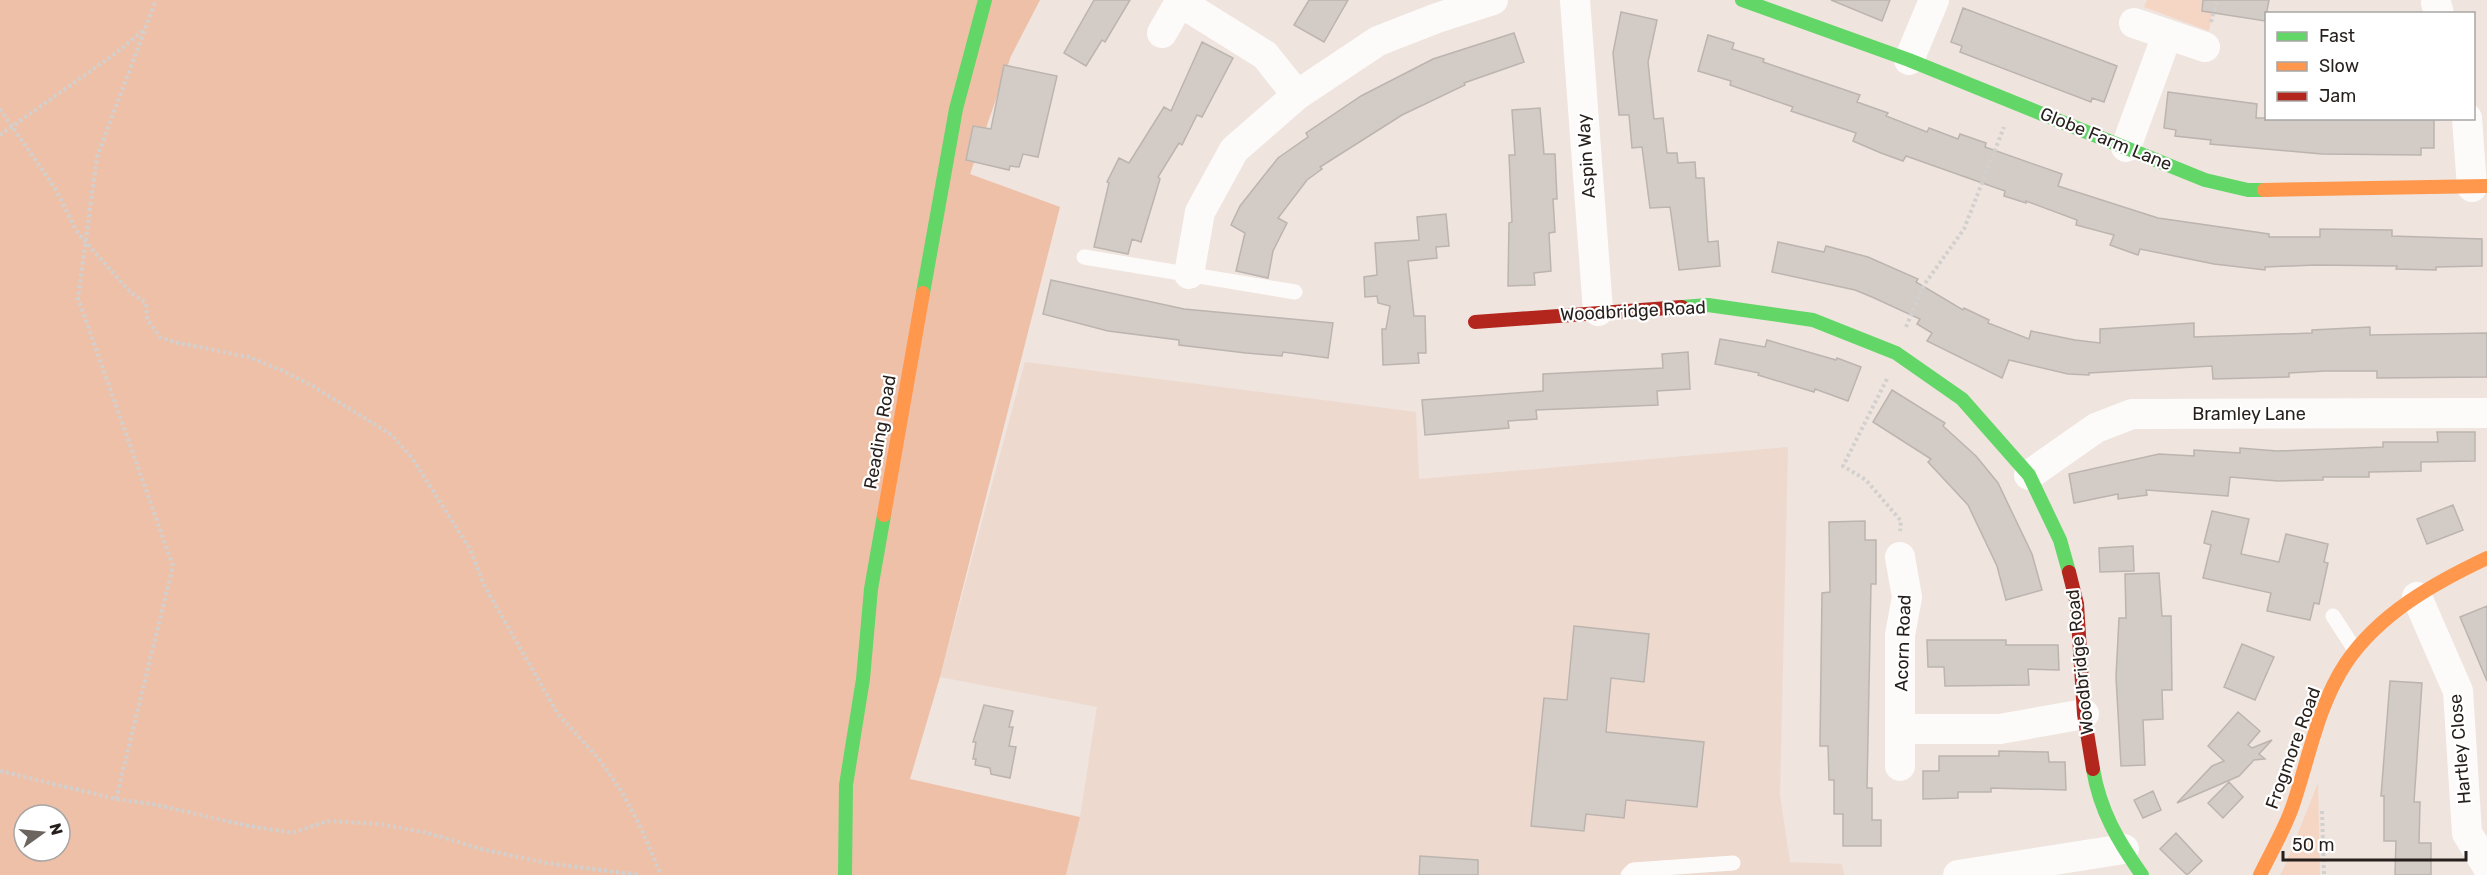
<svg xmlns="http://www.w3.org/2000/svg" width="2487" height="875" font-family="Rubik,sans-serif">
	<rect width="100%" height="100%" fill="#efe4de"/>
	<path fill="#edd9ce" d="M1025,362L1416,412L1419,479L1788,447L1780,795L1790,862L1842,864L1844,875H1066L1080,817L1097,707L940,677Z"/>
	<path fill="#f5d5c4" d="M2147,0H2215L2209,31L2144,7Z
		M2318,783L2320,875H2280L2284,868Z"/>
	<path fill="#eec0a8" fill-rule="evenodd" d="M0,0H1040L1011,56L970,174L1060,207L940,677L910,779L1080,817L1066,875H0ZM24,815H60V851H24Z"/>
	<path fill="#d3cbc6" stroke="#bcb4af" stroke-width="1.5" d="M1094,0H1130L1105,42L1102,40L1086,66L1064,53Z
		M1309,0H1348L1324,42L1294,25Z
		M1831,0H1890L1882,21Z
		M2203,0H2269L2265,21L2202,11Z
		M1963,8L2117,66L2104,102L2092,98L2091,102L1960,52L1962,46L1951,42Z
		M1621,12L1657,20L1648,62L1654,119L1663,118L1667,153H1677L1678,163L1695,162L1696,178H1704L1708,242L1718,241L1720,266L1679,270L1670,207L1650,208L1642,147L1632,148L1629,115H1619L1613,53Z
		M1514,33L1524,62L1464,83L1465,85L1402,115L1320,167L1322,169L1307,180L1278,218L1287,223L1273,251L1268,278L1236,271L1245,233L1231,225L1240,206L1278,158L1308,137L1306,133L1361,96L1433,59Z
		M1708,35L1734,43L1732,49L1764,59L1763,62L1860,95L1857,102L1888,113L1886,116L1927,132L1929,128L1958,139L1960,134L1986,143L1985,147L2062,174L2058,186L2158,218L2269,234V237H2320V229L2392,230V236L2482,239V266L2436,267V270L2396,269L2397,266L2316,265L2265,267V270L2214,264L2140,249L2138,255L2110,245L2114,235L2076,225L2077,220L2026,201V203L2004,196L2005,191L1906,156L1903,161L1881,153L1853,141L1856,133L1791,111L1793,107L1730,85L1731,81L1698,71Z
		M1202,42L1233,58L1202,117L1197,115L1182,145L1179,143L1158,177L1160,179L1141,242L1132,239L1128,254L1094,247L1109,183L1107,182L1119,158L1129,163L1164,107L1171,111Z
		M1004,65L1057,76L1038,157L1023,154L1019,167L1010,166L1009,170L966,160L973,126L991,129Z
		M2168,92L2257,104L2256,118H2434V148H2421V155L2322,154L2210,144L2211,140L2175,136L2176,130L2164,128Z
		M1540,108L1544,154H1555L1557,199H1553L1555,232L1549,233L1551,271L1534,273L1535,285L1508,286L1509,223L1512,222L1509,155H1515L1512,110Z
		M1446,214L1449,246L1436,247L1437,258L1408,261L1414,316H1425L1426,353H1418L1419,363L1383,365L1382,329H1386L1390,306L1378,303L1377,296L1365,297L1364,277L1377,275L1375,243L1419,240L1417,217Z
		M1778,242L1824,252L1826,246L1868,257L1918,279L1916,282L1963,310L1964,308L1989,320L1988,323L2029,339L2031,331L2075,340L2100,343V329L2194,323V337L2312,333V330L2370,327V335L2487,333V377L2377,378V371H2325L2289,373V377L2213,379L2212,366L2089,373V375L2068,374L2009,360L2002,378L1927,341L1932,333L1917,324L1920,319L1872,297L1855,290L1772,272Z
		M1051,280L1184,309L1333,323L1328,358L1283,352L1282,356L1246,353L1179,345V340L1108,331L1043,314Z
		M1720,339L1765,347L1767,340L1836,360L1837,358L1861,367L1848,401L1815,389L1814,392L1758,375L1759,373L1715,364Z
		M1688,352L1690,389L1657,391L1658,405L1536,410L1537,419L1508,421L1509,428L1425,435L1422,400L1543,391V374L1663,368L1662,354Z
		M1892,390L1945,423L1943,426L1976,456L1998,483L2032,554L2042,590L2006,600L1997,566L1968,505L1928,462L1931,459L1873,422Z
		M2437,432H2475V461L2421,462V471L2369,472V477H2323V480L2278,481L2230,477L2228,496L2146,490L2147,495L2118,499V494L2074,503L2069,474L2159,454L2194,456V450L2240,453V448L2277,451L2383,447V442H2438Z
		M2453,505L2463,530L2427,544L2417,519Z
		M2212,511L2249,519L2241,554L2279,562L2286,534L2328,544L2324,562L2328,563L2319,604L2314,603L2310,620L2267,611L2271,593L2203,578L2211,545L2204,543Z
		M1865,521V540H1876V584H1871L1867,788H1872V820H1881V846H1843V814H1834V780H1829L1828,746H1820L1822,593L1830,592L1829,522Z
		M2133,546L2134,571L2100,572L2099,548Z
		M2159,573L2162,616H2171L2172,690H2162L2163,719L2143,720L2145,765L2121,766L2116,677L2119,618H2126L2125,574Z
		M2487,606V681L2460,617Z
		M1574,626L1649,634L1644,682L1611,678L1606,732L1704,742L1697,807L1626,800L1624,818L1586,814L1584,831L1531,826L1544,698L1567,700Z
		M1927,640H2006V645H2058L2059,670L2028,669L2029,685L1945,686L1944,667H1928Z
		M2242,644L2274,657L2255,700L2224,687Z
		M2390,681L2422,683L2414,802H2420L2419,843H2431V875H2395L2396,841H2384V796H2381Z
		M984,705L1013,711L1009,727H1013L1009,746L1016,747L1010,778L991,774L990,768L975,765L976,759H973L976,742H973Z
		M2238,712L2260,731L2248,745L2252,748L2272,740L2259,754L2265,759L2254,760L2239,776L2177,803L2212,766L2224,761L2208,746Z
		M1999,751L2048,752L2049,762H2065L2066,790L1991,788V792H1958V798L1923,799V771H1939V756H1999Z
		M2229,782L2243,797L2223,818L2208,803Z
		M2153,791L2161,810L2143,818L2134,800Z
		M2176,833L2202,861L2187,875L2160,849Z
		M1420,856L1478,860V875H1419Z"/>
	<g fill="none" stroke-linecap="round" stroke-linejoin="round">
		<path stroke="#d2d0ce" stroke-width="4" stroke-dasharray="3 3" stroke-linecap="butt" d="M2211,22L2217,0
			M0,109L55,188L77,232L129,291L146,303L147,319L160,337L178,343L249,357L281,370L311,385L392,435L412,458L470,549L485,587L558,714L599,759L622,792L641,828L661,875
			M0,135L116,53L145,29
			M1906,327L1924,285L1964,229L2004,127
			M1887,379L1843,466L1866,480L1901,521L1900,531
			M0,771L116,799L152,804L249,826L292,833L328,821L379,824L424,832L485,850L547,863L640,875
			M116,799L173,566L78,298L97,157L156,0
			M2322,811L2324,875"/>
		<path stroke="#fdfbfa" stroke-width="15" d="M1084,257L1295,292
			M2333,616L2355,650
			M1628,875L1633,870L1733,863"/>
		<path stroke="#fdfbfa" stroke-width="30" d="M1575,0L1598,311
			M1180,2L1265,55L1297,95
			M2436,3L2439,14
			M2134,23L2205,47
			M1162,33L1181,0
			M1909,60L1934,0
			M2467,118L2472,187
			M2126,147L2167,35
			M1189,274L1200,212L1234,150L1297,95L1378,41L1437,18L1493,0
			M2029,475L2096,428L2132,414L2487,413
			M2417,597L2458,691L2467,833L2487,866
			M1901,729H2000L2084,714
			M1900,766V635L1907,597L1900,557
			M1958,875L2124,849"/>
		<path stroke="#63d668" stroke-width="14" d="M1742,0L1909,60L2205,180L2248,190H2264
			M923,293L956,109L985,0
			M1682,307L1708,305L1813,320L1896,353L1962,399L2029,475L2060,540L2069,572
			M2093,769C2100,811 2118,841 2142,875
			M845,875L846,785L863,679L871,589L884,515"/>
		<path stroke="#ff974d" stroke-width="14" d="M2264,190L2487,186
			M884,515L923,293
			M2260,875C2271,852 2285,829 2293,805C2309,758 2318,705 2346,663C2379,614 2434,583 2487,558"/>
		<path stroke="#b3261e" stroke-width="14" d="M1475,322L1682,307
			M2069,572L2077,604L2084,714L2093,769"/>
	</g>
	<g text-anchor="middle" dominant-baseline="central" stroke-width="4.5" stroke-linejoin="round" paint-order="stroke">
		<g font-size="18" fill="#261f1b" stroke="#fff">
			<text transform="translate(2106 139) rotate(22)">Globe Farm Lane</text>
			<text transform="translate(1586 156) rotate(-94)">Aspin Way</text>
			<text transform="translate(1633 311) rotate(-3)">Woodbridge Road</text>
			<text x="2249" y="414">Bramley Lane</text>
			<text transform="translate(880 432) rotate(-80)">Reading Road</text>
			<text transform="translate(1903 643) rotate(-88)">Acorn Road</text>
			<text transform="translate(2080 662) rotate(-96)">Woodbridge Road</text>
			<text transform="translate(2293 748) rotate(-70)">Frogmore Road</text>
			<text transform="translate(2460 749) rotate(-95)">Hartley Close</text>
		</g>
	</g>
	<rect x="2265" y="12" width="210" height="108" fill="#ffffff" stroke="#a8a5a4" stroke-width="1.5"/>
	<rect x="2277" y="32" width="30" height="9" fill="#63d668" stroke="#a8a5a4" stroke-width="1.5"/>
	<text x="2319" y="42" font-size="18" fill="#261f1b">Fast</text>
	<rect x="2277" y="62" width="30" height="9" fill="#ff974d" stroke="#a8a5a4" stroke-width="1.5"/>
	<text x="2319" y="72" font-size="18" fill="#261f1b">Slow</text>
	<rect x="2277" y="92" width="30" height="9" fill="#b3261e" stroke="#a8a5a4" stroke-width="1.5"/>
	<text x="2319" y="102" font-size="18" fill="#261f1b">Jam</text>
	<g transform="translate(42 833) rotate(75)"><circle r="28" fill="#ffffff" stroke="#a8a5a4" stroke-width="1.5"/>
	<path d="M0-4.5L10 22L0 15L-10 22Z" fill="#6c645f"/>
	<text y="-9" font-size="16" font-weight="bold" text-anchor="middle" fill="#261f1b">N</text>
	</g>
	<path d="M2283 851v9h183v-9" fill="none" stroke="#261f1b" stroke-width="3"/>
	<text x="2292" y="851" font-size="18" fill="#261f1b" stroke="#ffffff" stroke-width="4.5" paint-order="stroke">50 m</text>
</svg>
